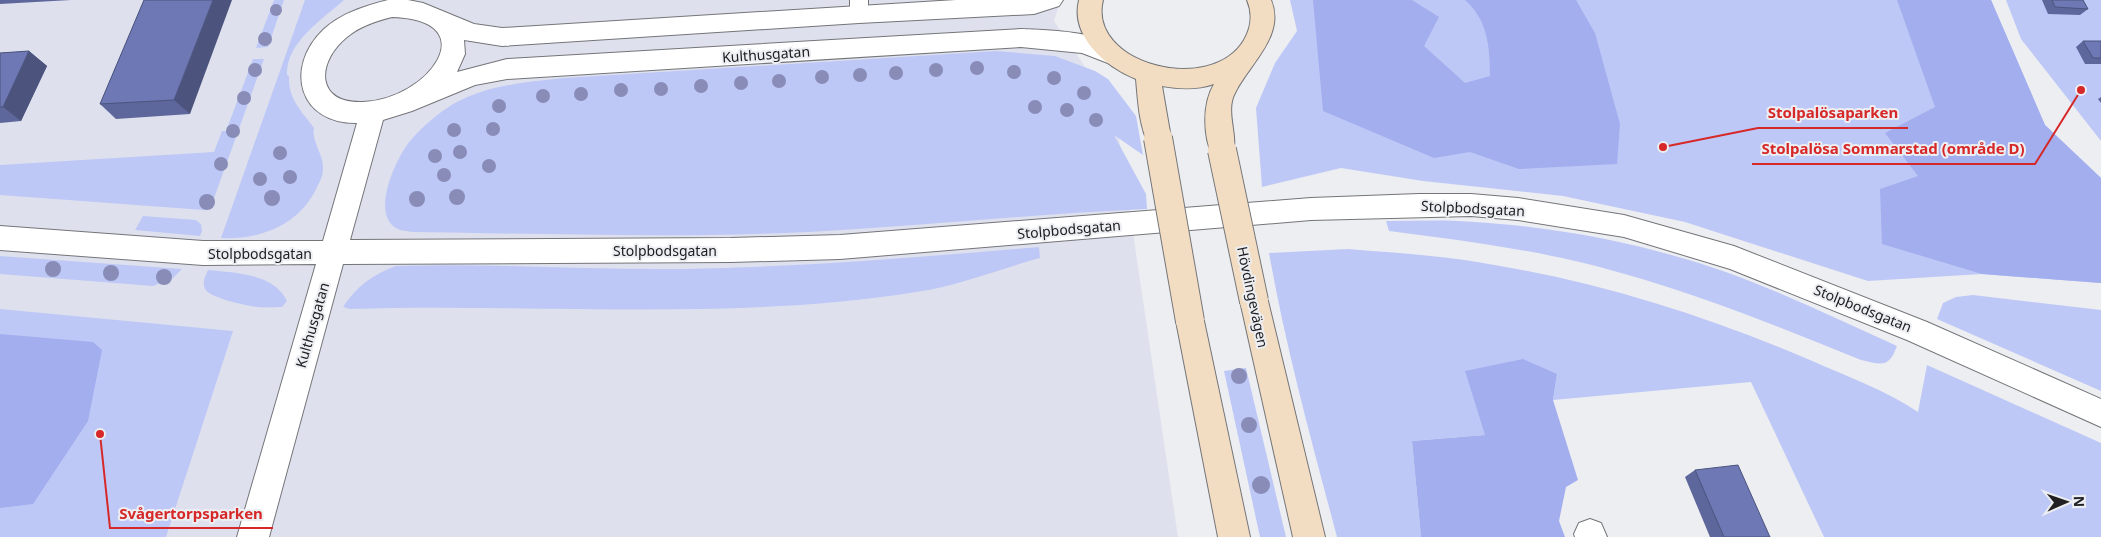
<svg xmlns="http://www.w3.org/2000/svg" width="2101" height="537" font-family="'Noto Sans',sans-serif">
	<rect width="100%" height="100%" fill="#edeef2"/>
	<path fill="#dee1ed" d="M0,0H1061L1054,21L1115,111L1178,537H0Z"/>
	<path fill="#bec8f6" d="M274,0H284L268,47L256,48Z
		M305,0H344C322,20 286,42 287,75L289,76C288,99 301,110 314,128C311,141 324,155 323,169C323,175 320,182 317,187C300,225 260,240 221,238Z
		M1290,0H1991L2045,125L2101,178V283L1982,274L1868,281L1685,222L1563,196L1423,181L1341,168L1262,187L1256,108L1275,63L1297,31Z
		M2006,0H2101V141L2021,39Z
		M996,51L1055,56L1095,71L1108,79L1136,116L1143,155L1114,135L1146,194L1147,209C1034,214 922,226 809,232C677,238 545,234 413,232C409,231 402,231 398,229C369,216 396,158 410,141C422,127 437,114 453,104C487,85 526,82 564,78Z
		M253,59H264L213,201L204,210L0,195V165L214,152L222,131H226Z
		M143,216L196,220L201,224L202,231L200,236L135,230Z
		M1386,221C1410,221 1435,220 1458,221C1547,225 1639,242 1723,271C1782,292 1840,320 1897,346C1889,368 1882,365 1861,360C1782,328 1703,296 1621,273C1546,251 1467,241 1389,231Z
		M1039,247L1040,258C999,269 958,286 916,292C729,322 538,303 350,309L343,307C356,287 373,274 396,266C492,263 588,270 684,269C803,267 921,257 1039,247Z
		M1348,249C1393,253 1439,255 1483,263C1596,281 1705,315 1810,360C1846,376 1885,390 1918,412L1927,365L2101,443V537H1824L1751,382L1553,400L1557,374L1485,435L1412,441L1421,537H1337C1312,443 1286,349 1269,253Z
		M0,256L182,269L173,278L153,286L0,274Z
		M208,270C235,273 274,273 287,301L282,307C274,307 265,308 257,307C248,306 209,298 205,289C202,282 205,277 208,270Z
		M1973,295L2101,310V391L1937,319L1943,303L1956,297Z
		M0,309L233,331L166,537H0Z
		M1246,368L1286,537H1260L1224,371Z"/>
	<path fill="#a2aeee" d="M1313,0H1412L1439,17L1424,46L1465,83L1490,76C1490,48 1488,20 1465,0H1576L1595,33L1620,124L1617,164L1519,169L1470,152L1434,158L1323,111Z
		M1897,0H1991L2045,125L2101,178V283L1982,274L1882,244L1880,189L1918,176L1885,133L1935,107Z
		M0,334L93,342L102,350L88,421L33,504L0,508Z
		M1523,359L1557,374L1553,400L1578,480L1566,487L1559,521L1565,537H1421L1412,441L1485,435L1465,371Z"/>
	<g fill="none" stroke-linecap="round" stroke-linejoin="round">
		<defs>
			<path id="lane" d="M850,0H868V14L865,19L859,21L853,19L850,14Z"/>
			<path id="street" d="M388,0H408L423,3L474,24L502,28L956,0H1063L1059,6L1034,14L859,23L502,46L464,40L465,54L457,72L507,59L1021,29C1047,30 1112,31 1125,56L1122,63L1113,65L1082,53L1021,47L507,79L475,85L412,111L383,120L350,240L731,238L840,235L1311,198L1419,194H1471L1518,198L1624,215L1734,246L1927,322L2101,399V427L1907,340L1730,269L1624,237L1518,220L1471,216L1311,220L840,259L731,262L343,264L269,537H237L316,264L203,265L0,250V226L203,241H323L357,123C299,124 284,68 323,30C341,13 365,6 388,0ZM392,17C487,20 428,100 363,102C315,104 316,62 347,37C360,26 376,21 392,17Z
				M1590,519L1601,523L1607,537H1575L1574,534L1579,523Z"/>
			<path id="secondary" d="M1079,0H1103C1087,64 1211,96 1244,40C1251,28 1253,14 1247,0H1271C1286,36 1249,64 1235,93C1224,113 1241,139 1231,157L1222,161L1213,157C1203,137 1202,104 1214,84C1197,90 1179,89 1162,86L1171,138L1167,145L1158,148L1149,145C1139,126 1138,101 1136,79C1106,67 1070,37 1079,0Z
				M1254,289L1264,292L1268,301L1325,537H1293L1240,301L1244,292Z
				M1190,308L1200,312L1204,321L1250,537H1218L1176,321L1180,312Z"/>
		</defs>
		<use href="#lane" stroke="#747579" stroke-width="2"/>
		<use href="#street" stroke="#747579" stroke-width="2"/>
		<use href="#secondary" stroke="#747579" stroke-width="2"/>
		<use href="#lane" fill="#fff" fill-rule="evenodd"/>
		<use href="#street" fill="#fff" fill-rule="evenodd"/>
		<use href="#secondary" fill="#f2dcc2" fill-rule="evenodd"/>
		<defs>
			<path id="secondary-bridge" d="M1158,138L1190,321
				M1222,150L1254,301"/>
		</defs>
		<use href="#secondary-bridge" stroke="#747579" stroke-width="30" stroke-linecap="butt"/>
		<use href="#secondary-bridge" stroke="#f2dcc2" stroke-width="28"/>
	</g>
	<g fill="#888cb7">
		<circle cx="276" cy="10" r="6"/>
		<circle cx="265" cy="39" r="7"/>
		<circle cx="977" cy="68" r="7"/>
		<circle cx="255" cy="70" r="7"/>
		<circle cx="936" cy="70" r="7"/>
		<circle cx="1014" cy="72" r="7"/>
		<circle cx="896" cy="73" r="7"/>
		<circle cx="860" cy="75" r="7"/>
		<circle cx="822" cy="77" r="7"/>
		<circle cx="1054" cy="78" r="7"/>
		<circle cx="779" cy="81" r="7"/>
		<circle cx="741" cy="83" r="7"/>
		<circle cx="701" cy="86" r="7"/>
		<circle cx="661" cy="89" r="7"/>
		<circle cx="621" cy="90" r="7"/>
		<circle cx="1084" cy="93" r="7"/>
		<circle cx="581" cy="94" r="7"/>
		<circle cx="543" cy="96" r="7"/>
		<circle cx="244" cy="98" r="7"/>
		<circle cx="499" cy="106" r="7"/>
		<circle cx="1035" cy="107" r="7"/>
		<circle cx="1067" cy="110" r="7"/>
		<circle cx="1096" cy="120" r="7"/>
		<circle cx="493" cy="129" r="7"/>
		<circle cx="454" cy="130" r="7"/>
		<circle cx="233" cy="131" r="7"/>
		<circle cx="460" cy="152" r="7"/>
		<circle cx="280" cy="153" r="7"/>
		<circle cx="435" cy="156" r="7"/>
		<circle cx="221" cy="164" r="7"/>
		<circle cx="489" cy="166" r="7"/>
		<circle cx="444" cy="175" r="7"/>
		<circle cx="290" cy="177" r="7"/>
		<circle cx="260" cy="179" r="7"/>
		<circle cx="457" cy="197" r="8"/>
		<circle cx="272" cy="198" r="8"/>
		<circle cx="417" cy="199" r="8"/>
		<circle cx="207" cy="202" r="8"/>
		<circle cx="53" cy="269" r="8"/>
		<circle cx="111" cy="273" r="8"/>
		<circle cx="164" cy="277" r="8"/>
		<circle cx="1239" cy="376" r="8"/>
		<circle cx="1249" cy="425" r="8"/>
		<circle cx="1261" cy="485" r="9"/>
	</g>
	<path fill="#5e679b" d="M0,0H71L0,4Z
		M144,0L190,114L116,119L100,104Z
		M2042,0H2083L2088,9L2080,15L2048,14Z
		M2083,41H2101V64H2085L2076,47Z
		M29,51L47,66L21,121L0,123V53Z
		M2101,97V103L2098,99Z
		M1695,470L1770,537H1710L1685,477Z"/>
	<path fill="#4c547e" d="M213,0H232L190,114L174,100Z
		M29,51L47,66L21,121L3,107Z"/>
	<path fill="#6d78b4" stroke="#4c547e" d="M144,0H213L174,100L100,104Z
		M2052,0H2083L2088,9L2055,7Z
		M2083,41H2101V58H2093Z
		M29,51L3,107H0V53Z
		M1738,465L1770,537H1724L1695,470Z"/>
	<g text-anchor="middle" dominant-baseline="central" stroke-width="4" stroke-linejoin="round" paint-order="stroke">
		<g font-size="14" fill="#202022" stroke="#edeef2">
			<text transform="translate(766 54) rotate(-4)">Kulthusgatan</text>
			<text transform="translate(1473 208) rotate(3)">Stolpbodsgatan</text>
			<text transform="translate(1069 229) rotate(-5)">Stolpbodsgatan</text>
			<text x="665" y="250">Stolpbodsgatan</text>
			<text x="260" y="253">Stolpbodsgatan</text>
			<text transform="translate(1253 297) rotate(78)">Hövdingevägen</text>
			<text transform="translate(1863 308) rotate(22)">Stolpbodsgatan</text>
			<text transform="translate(312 325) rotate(-74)">Kulthusgatan</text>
		</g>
	</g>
	<path fill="none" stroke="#d62828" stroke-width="2" d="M1663 147L1758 128H1908M2081 90L2035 164H1752M100 434L110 528H273"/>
	<g fill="#d62828" stroke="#edeef2" stroke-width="2">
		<circle cx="1663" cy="147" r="5"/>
		<circle cx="2081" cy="90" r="5"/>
		<circle cx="100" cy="434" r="5"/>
	</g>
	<g font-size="15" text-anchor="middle" font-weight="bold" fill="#d62828" stroke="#edeef2" stroke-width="4" stroke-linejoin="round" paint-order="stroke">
		<text x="1833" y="118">Stolpalösaparken</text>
		<text x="1893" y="154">Stolpalösa Sommarstad (område D)</text>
		<text x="191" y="519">Svågertorpsparken</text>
	</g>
	<g transform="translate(2066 502) rotate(88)" stroke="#edeef2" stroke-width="4" paint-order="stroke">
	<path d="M0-4L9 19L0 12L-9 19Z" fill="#202022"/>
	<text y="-8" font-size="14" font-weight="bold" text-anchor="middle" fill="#202022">N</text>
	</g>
</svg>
